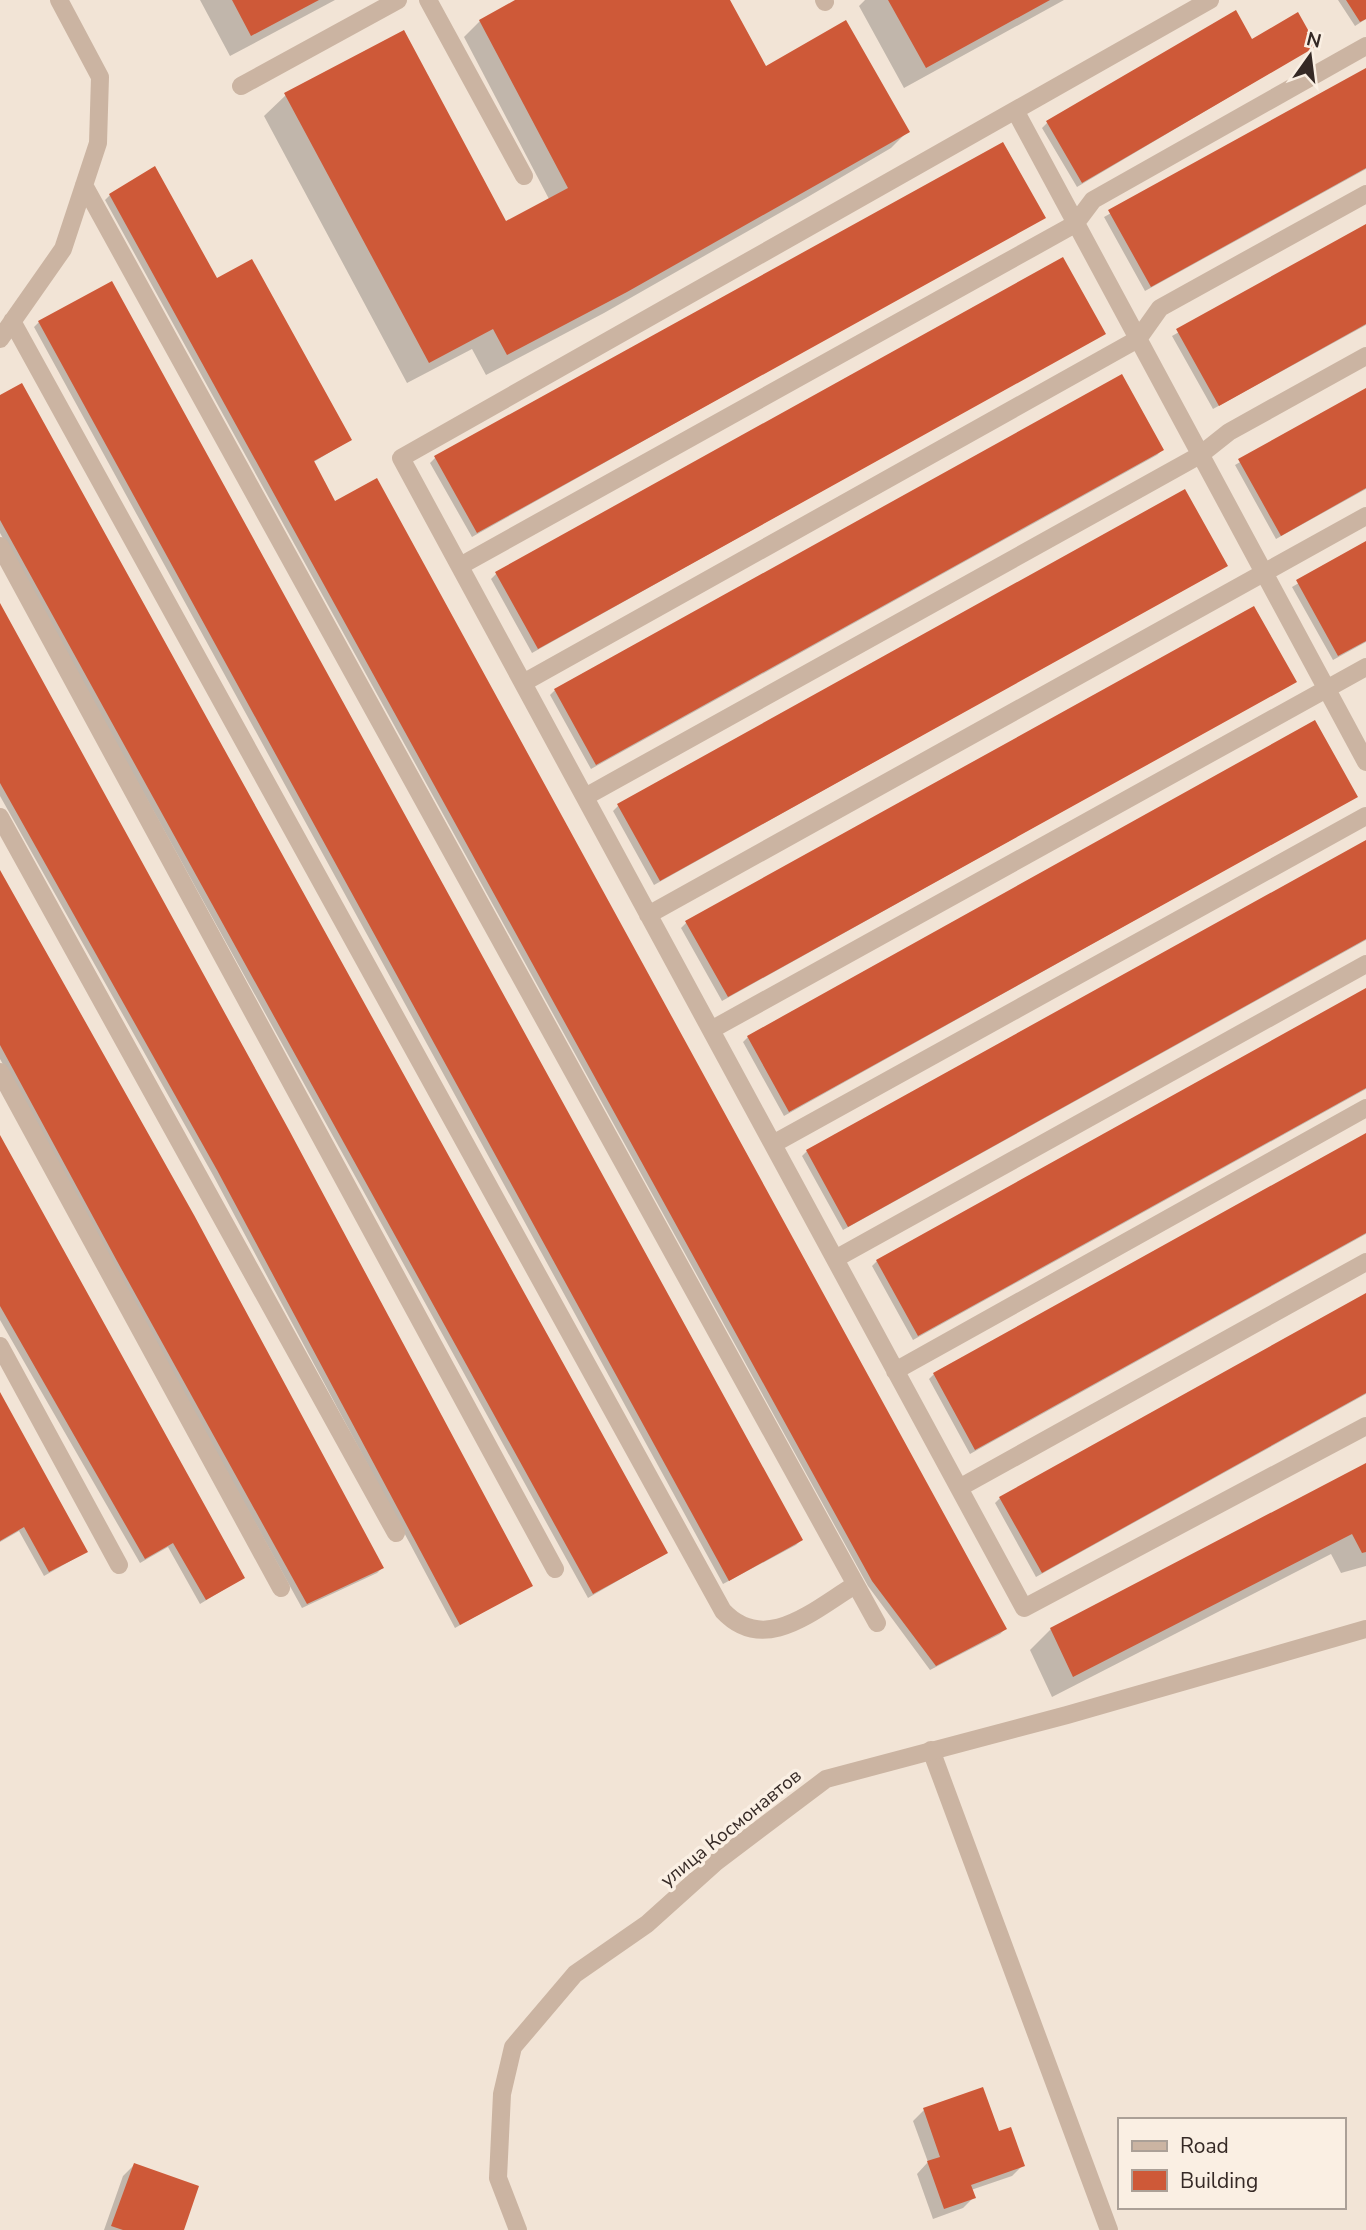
<svg xmlns="http://www.w3.org/2000/svg" width="1366" height="2230" font-family="'Nunito Sans',sans-serif">
	<rect width="100%" height="100%" fill="#f2e4d6"/>
	<path fill="#0003" d="M200,0H335L230,56Z
		M518,0H728L766,68L907,132L891,148L806,198L604,313L486,375L472,349L407,383L264,116L286,95L505,223L549,199L464,37L480,21Z
		M865,0H1064L904,88L859,6Z
		M1338,0H1366V19L1355,26Z
		M1252,41L1315,46L1077,187L1042,128L1047,123Z
		M1366,70V169L1145,291L1104,217Z
		M110,195L350,440L312,463L1005,1629L1000,1634L930,1670L868,1586L105,200Z
		M1043,217L472,537L430,463L435,458Z
		M1366,226V325L1213,409L1172,336Z
		M39,322L801,1540L796,1545L723,1584L34,327Z
		M1104,333L532,653L491,579L496,574Z
		M1121,376L1162,450L1157,455L591,769L550,695L555,690Z
		M1366,390V489L1276,539L1235,465Z
		M0,397L666,1553L588,1598L0,533Z
		M1366,543V642L1333,660L1292,587Z
		M1226,565L654,885L613,811L618,806Z
		M0,606L531,1585L455,1628L213,1175L0,796Z
		M1294,682L722,1001L681,928L686,923Z
		M1355,797L784,1116L743,1042L748,1037Z
		M1366,842V940L843,1230L802,1156L807,1151Z
		M0,873L382,1568L377,1573L302,1608L0,1059Z
		M1366,990V1089L913,1340L872,1266L877,1261Z
		M1366,1135V1234L970,1454L929,1379L934,1374Z
		M0,1138L243,1578L200,1604L168,1547L140,1563L0,1320Z
		M1366,1295V1394L1036,1577L995,1503L1000,1498Z
		M0,1397L86,1552L44,1576L19,1531L0,1542Z
		M1366,1465V1566L1341,1573L1331,1554L1052,1697L1030,1650L1051,1629Z
		M924,2110L998,2133L1023,2165L1012,2176L971,2190L974,2197L963,2208L933,2219L917,2174L928,2162L913,2121Z
		M134,2165L182,2230H104L123,2176Z"/>
	<path fill="#ce5938" d="M232,0H319L251,36Z
		M515,0H730L766,66L846,20L910,132L627,292L507,355L493,329L429,363L284,93L404,30L506,221L568,188L479,20Z
		M888,0H1050L926,68Z
		M1346,0H1366V19L1360,22Z
		M1236,10L1252,39L1298,12L1317,46L1082,183L1046,121Z
		M1366,68V168L1151,287L1108,210Z
		M1003,142L1046,218L477,533L434,456Z
		M155,166L217,278L252,259L352,440L314,461L335,501L377,478L1007,1629L936,1666L872,1581L109,194Z
		M1366,224V324L1219,406L1176,329Z
		M1063,257L1106,334L538,649L495,572Z
		M112,281L803,1540L729,1581L38,321Z
		M1122,374L1164,450L596,765L554,689Z
		M22,383L668,1553L593,1594L0,520V395Z
		M1366,388V488L1281,536L1238,459Z
		M1185,489L1228,566L660,881L617,804Z
		M1366,541V641L1338,656L1296,580Z
		M0,603L289,1130L533,1586L460,1625L217,1170L0,783Z
		M1254,606L1297,682L728,997L685,921Z
		M1315,720L1358,797L789,1112L747,1036Z
		M1366,840V939L848,1227L806,1150Z
		M0,870L194,1215L384,1568L307,1604L117,1261L0,1045Z
		M1366,988V1088L918,1336L876,1260Z
		M1366,1133V1233L975,1450L933,1373Z
		M0,1135L245,1578L206,1600L173,1543L145,1559L0,1306Z
		M1366,1293V1393L1042,1573L999,1497Z
		M0,1392L88,1552L49,1572L24,1527L0,1541Z
		M1366,1463V1552L1362,1553L1352,1534L1073,1677L1050,1628Z
		M983,2087L999,2131L1011,2127L1025,2166L971,2185L976,2198L944,2209L927,2161L940,2157L923,2108Z
		M134,2163L199,2186L184,2230H123L111,2226Z"/>
	<g fill="none" stroke-linecap="round" stroke-linejoin="round">
		<path stroke="#cbb4a2" stroke-width="18" d="M428,0L524,176
			M824,0L825,2
			M1210,0L401,458L1024,1608L1366,1426
			M241,86L398,0
			M1016,112L1366,762
			M84,185L877,1623
			M12,321L723,1611C765,1656 815,1609 855,1585
			M0,339L63,249L98,143L100,77L59,0
			M0,546L555,1569
			M460,566L1075,224L1093,200L1366,46
			M523,683L1138,339L1160,308L1366,194
			M585,797L1200,455L1229,432L1366,356
			M0,817L396,1533
			M648,915L1366,516
			M711,1030L1366,667
			M0,1072L281,1588
			M773,1144L1366,816
			M835,1259L1366,964
			M0,1346L119,1565
			M895,1371L1366,1108
			M959,1488L1366,1262
			M931,1750L1109,2230"/>
		<path stroke="#cbb4a2" stroke-width="18" d="M518,2230L498,2178L502,2094L513,2047L575,1974L647,1924L716,1862L826,1779L1067,1715L1366,1629"/>
	</g>
	<g text-anchor="middle" dominant-baseline="central" stroke-width="7" stroke-linejoin="round" paint-order="stroke">
		<g font-size="19" fill="#352925" stroke="#faefe3">
			<text transform="translate(731 1828) rotate(-39)">улица Космонавтов</text>
		</g>
	</g>
	<rect x="1118" y="2118" width="228" height="91" fill="#faefe3" stroke="#aba097" stroke-width="2"/>
	<rect x="1132" y="2141" width="35" height="10" fill="#cbb4a2" stroke="#aba097" stroke-width="2"/>
	<text x="1180" y="2153" font-size="21" fill="#352925">Road</text>
	<rect x="1132" y="2170" width="35" height="21" fill="#ce5938" stroke="#aba097" stroke-width="2"/>
	<text x="1180" y="2188" font-size="21" fill="#352925">Building</text>
	<g transform="translate(1310 56) rotate(14)" stroke="#faefe3" stroke-width="5" paint-order="stroke">
	<path d="M0-5L12 26L0 18L-12 26Z" fill="#352925"/>
	<text y="-10" font-size="19" font-weight="bold" text-anchor="middle" fill="#352925">N</text>
	</g>
</svg>
